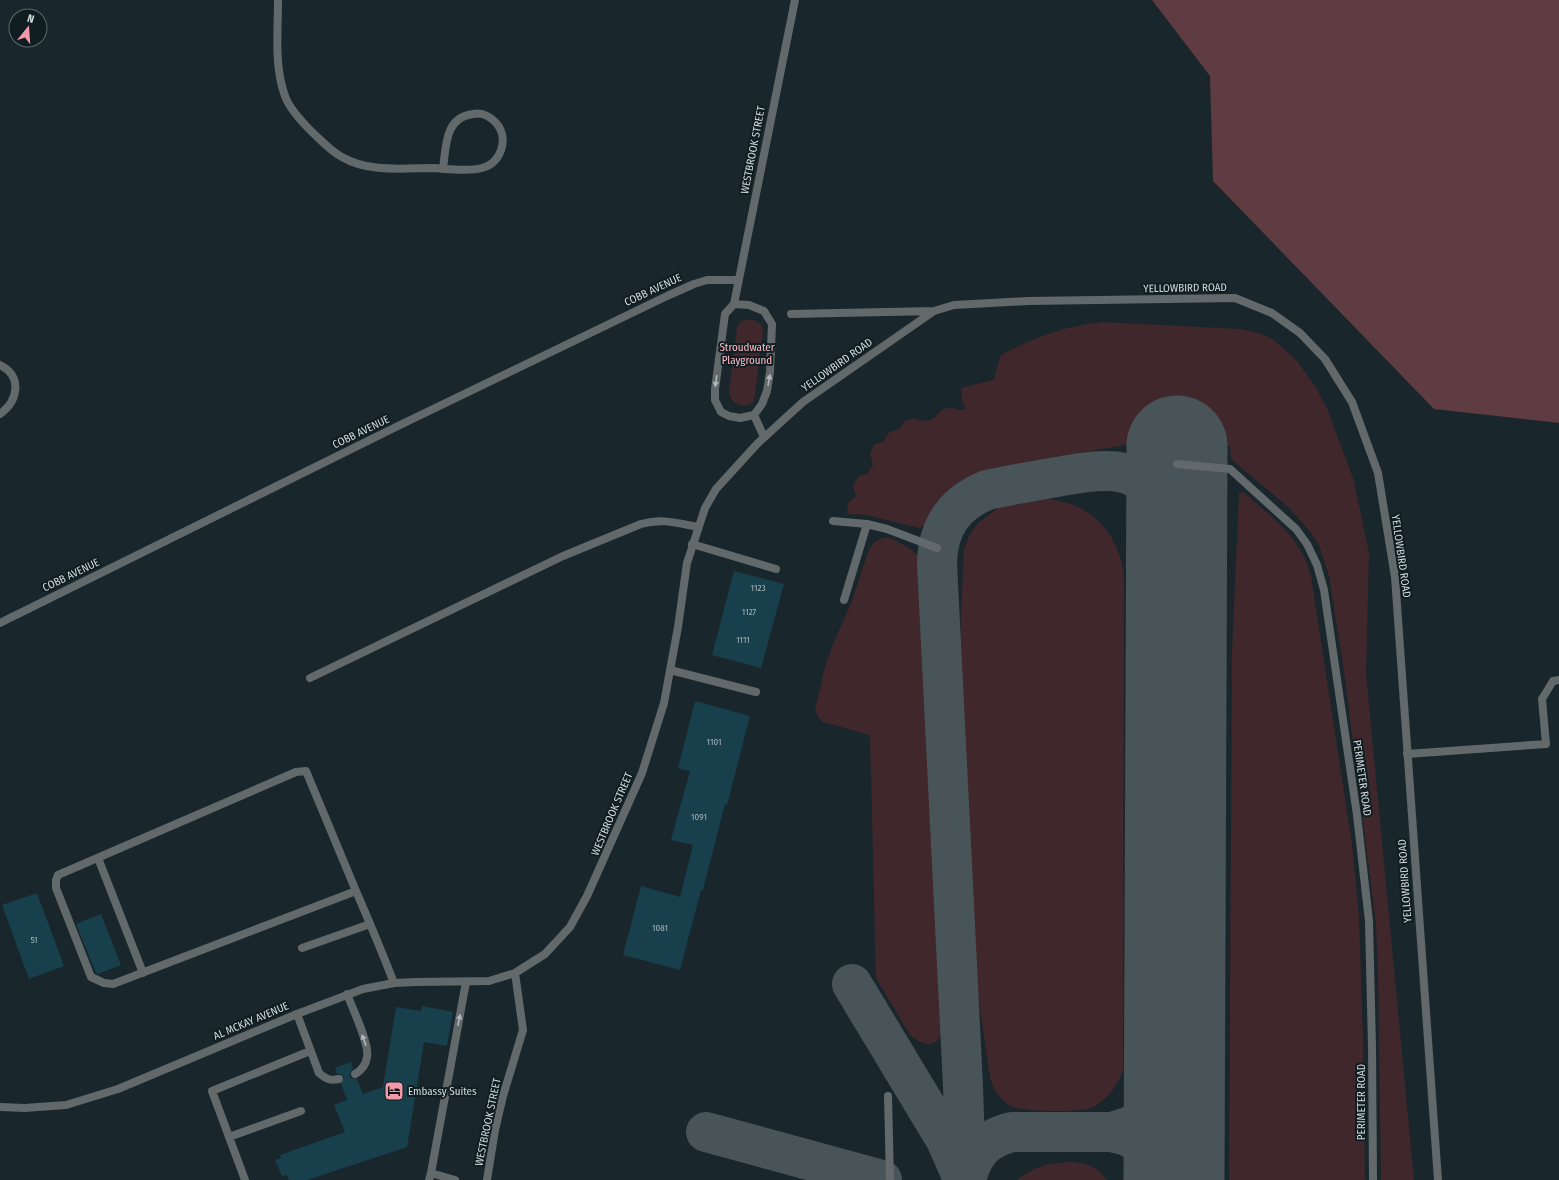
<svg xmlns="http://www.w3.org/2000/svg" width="1559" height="1180" font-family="'Fira Sans Condensed',sans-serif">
	<rect width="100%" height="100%" fill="#19262b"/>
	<path fill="#40272c" d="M744,320C753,318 762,321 763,331L754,401C745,411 730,404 729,392L737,328L739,324Z
		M1101,322L1241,329L1265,335L1274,340L1297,361L1315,386L1327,408L1354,481L1369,553L1366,673L1414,1180H1381L1378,972L1376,925L1345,678L1329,576L1319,545L1308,529L1288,507L1231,459L1230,446L1125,445L993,468L963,479L947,491L935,504L924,525L919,528L867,515L847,514L848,503L856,496L853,486L858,477L868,473L873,464L870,454L874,445L884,441L889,432L899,429L905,421L914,418C939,428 934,408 950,408C957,408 958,412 966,409L962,400L961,388L994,380L1000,356C1015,348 1030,340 1046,335C1064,328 1082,325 1101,322Z
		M1243,492C1272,517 1301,537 1311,576L1352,844L1359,917L1363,1038L1365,1180H1229L1232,652L1239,493Z
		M1040,497C1054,500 1069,502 1082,509C1107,523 1121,548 1124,576L1123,1070C1118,1083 1111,1096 1098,1104C1095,1106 1091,1108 1087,1109C1074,1112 1022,1112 1011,1106C1000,1100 993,1089 990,1077L974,967L959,658L964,550L969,536L978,523L1001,506L1016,501Z
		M885,537C898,540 909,548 919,556L943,1020C943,1045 929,1051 910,1035L876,978L870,735L823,722L818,717L815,710L825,667L833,644L852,601L868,552L874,542Z
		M1070,1162C1088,1163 1096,1166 1107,1180H1017C1038,1165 1046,1164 1070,1162Z"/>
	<path fill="#5e3c42" d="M1152,0H1559V423L1434,409L1213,181L1210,76Z"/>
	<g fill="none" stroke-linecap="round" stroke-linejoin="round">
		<path stroke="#485458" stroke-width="40" d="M852,984L946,1140L960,1172
			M706,1132L882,1180
			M1111,1132C1155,1122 1164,1101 1175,1060
			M966,1180L963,1086L937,563C938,527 953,504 987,490C1010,485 1033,481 1057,477C1074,474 1091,470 1108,471C1136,471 1161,491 1171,517C1174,527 1175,537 1176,547
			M966,1180C973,1153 984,1139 1012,1132H1111L1124,1135L1139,1142L1150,1151L1161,1164L1168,1180"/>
		<path stroke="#485458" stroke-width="101" d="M1174,1180L1177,446"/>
	</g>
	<path fill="#18404c" d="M734,571L784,584L761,668L712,655Z
		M695,701L750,716L727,805L725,804L703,890H701L680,970L623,955L641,886L680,897L693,845L671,840L690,771L678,768Z
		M37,893L64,966L29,979L2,905Z
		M101,914L121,965L98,974L96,973L76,924Z
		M422,1006L453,1012L447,1046L424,1042L407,1147L307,1180H289L287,1175L282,1176L275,1160L281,1158L280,1155L345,1132L334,1105L347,1100L341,1084L344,1078L341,1074H337L335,1068L351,1062L353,1069L350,1072V1077L353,1079H357L363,1094L383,1087L396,1007L421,1011Z"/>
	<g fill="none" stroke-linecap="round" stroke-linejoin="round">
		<path stroke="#62696b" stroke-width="8" d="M1177,464L1230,469L1296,529L1307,544L1317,565L1324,590L1338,686L1357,815L1369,921L1372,1047L1373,1180
			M833,521L867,524L887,529L937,548
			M692,544L776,569
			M844,600L867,524
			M670,670L756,692
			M310,678L563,556L641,524C662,518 677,523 698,527
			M1407,754L1546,744L1542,699L1553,681L1559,680
			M98,858L143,973
			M356,891L113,984L104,983L91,977L56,888V880L58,875L296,772L306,771L356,891C369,921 382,952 394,983
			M302,948L370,924
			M347,994C352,1007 370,1045 367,1057C366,1065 362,1070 355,1074
			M297,1014L319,1073C326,1079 330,1081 339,1079
			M888,1096L890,1180
			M229,1137L301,1111
			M431,1173L466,982
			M245,1180L212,1091L310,1051
			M429,1180L431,1173L455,1180"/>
		<path stroke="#62696b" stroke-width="8" d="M278,0C278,32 274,66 285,96C289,108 303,123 312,132C322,141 330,151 342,157C369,173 404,168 434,168C448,169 469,172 482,168C501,163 509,139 497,124C491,117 482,112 473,114C445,117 446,146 443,169
			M734,304L749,305L764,311L772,324L770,372L767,391L762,404L754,415L740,418L729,416L721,412L715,400V389L725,314L734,304L795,0
			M791,314L934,311
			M0,365C23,376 18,401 0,414
			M754,415L764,437
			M0,623L400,425L667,296L694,284L707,280H738
			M0,1107L25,1108L66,1105L118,1089L297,1014L363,989L394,983L416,982L489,981L515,973L545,954L570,927L587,896L642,773L664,703L678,627L687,563L705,508L716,489L757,444L803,402L934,311L954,305L1028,301L1235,298L1272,313L1300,333L1325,359L1352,402L1378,473L1395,577L1438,1180
			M487,1180L495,1130L503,1096L523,1030L515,973"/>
	</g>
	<defs><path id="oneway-solid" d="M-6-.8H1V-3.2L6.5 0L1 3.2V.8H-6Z"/></defs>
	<g fill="#b0b8bb">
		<use href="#oneway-solid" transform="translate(769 380) rotate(-80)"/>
		<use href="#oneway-solid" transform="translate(716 381) rotate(98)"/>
		<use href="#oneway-solid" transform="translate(459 1020) rotate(-79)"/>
		<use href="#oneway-solid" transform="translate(364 1040) rotate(-110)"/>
	</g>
	<defs>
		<symbol id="hotel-square" viewBox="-11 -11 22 22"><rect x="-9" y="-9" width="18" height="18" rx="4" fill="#f39aaa" stroke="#101d21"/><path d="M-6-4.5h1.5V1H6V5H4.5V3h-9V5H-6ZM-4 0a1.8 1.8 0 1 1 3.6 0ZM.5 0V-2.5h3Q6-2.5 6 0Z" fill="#111"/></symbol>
	</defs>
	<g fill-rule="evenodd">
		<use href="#hotel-square" x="383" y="1080" width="22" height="22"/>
	</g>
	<g text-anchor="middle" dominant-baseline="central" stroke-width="4" stroke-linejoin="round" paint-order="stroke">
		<g font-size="9" fill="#a3b4b9">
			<text x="758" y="588">1123</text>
			<text x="749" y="612">1127</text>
			<text x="743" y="640">1111</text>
			<text x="714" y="742">1101</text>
			<text x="699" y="817">1091</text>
			<text x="660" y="928">1081</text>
			<text x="34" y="940">51</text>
		</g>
		<g font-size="11" fill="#d1dadd" stroke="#101d21">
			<text transform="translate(753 150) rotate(-79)">WESTBROOK STREET</text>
			<text transform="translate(1185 288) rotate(-1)">YELLOWBIRD ROAD</text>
			<text transform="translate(653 290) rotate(-25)">COBB AVENUE</text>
			<text transform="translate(837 365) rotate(-35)">YELLOWBIRD ROAD</text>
			<text transform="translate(361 432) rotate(-26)">COBB AVENUE</text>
			<text transform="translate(1401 556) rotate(82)">YELLOWBIRD ROAD</text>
			<text transform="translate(71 575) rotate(-26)">COBB AVENUE</text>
			<text transform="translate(1362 778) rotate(82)">PERIMETER ROAD</text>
			<text transform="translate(612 814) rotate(-67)">WESTBROOK STREET</text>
			<text transform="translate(1405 881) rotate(-94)">YELLOWBIRD ROAD</text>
			<text transform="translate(251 1021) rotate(-23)">AL MCKAY AVENUE</text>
			<text transform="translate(1361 1102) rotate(-90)">PERIMETER ROAD</text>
			<text transform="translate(488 1122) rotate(-78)">WESTBROOK STREET</text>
		</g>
		<g font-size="11" fill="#febac5" stroke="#101d21">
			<text x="747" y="347">Stroudwater<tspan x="747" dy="13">Playground</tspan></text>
		</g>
		<g font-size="11" fill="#d1dadd" stroke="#101d21" text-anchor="start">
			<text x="408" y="1091">Embassy Suites</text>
		</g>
	</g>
	<g transform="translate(28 28) rotate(17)"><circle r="19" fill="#101d21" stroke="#5d696c"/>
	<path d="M0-3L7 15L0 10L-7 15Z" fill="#f39aaa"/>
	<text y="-6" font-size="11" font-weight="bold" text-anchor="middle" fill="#d1dadd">N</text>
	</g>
</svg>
